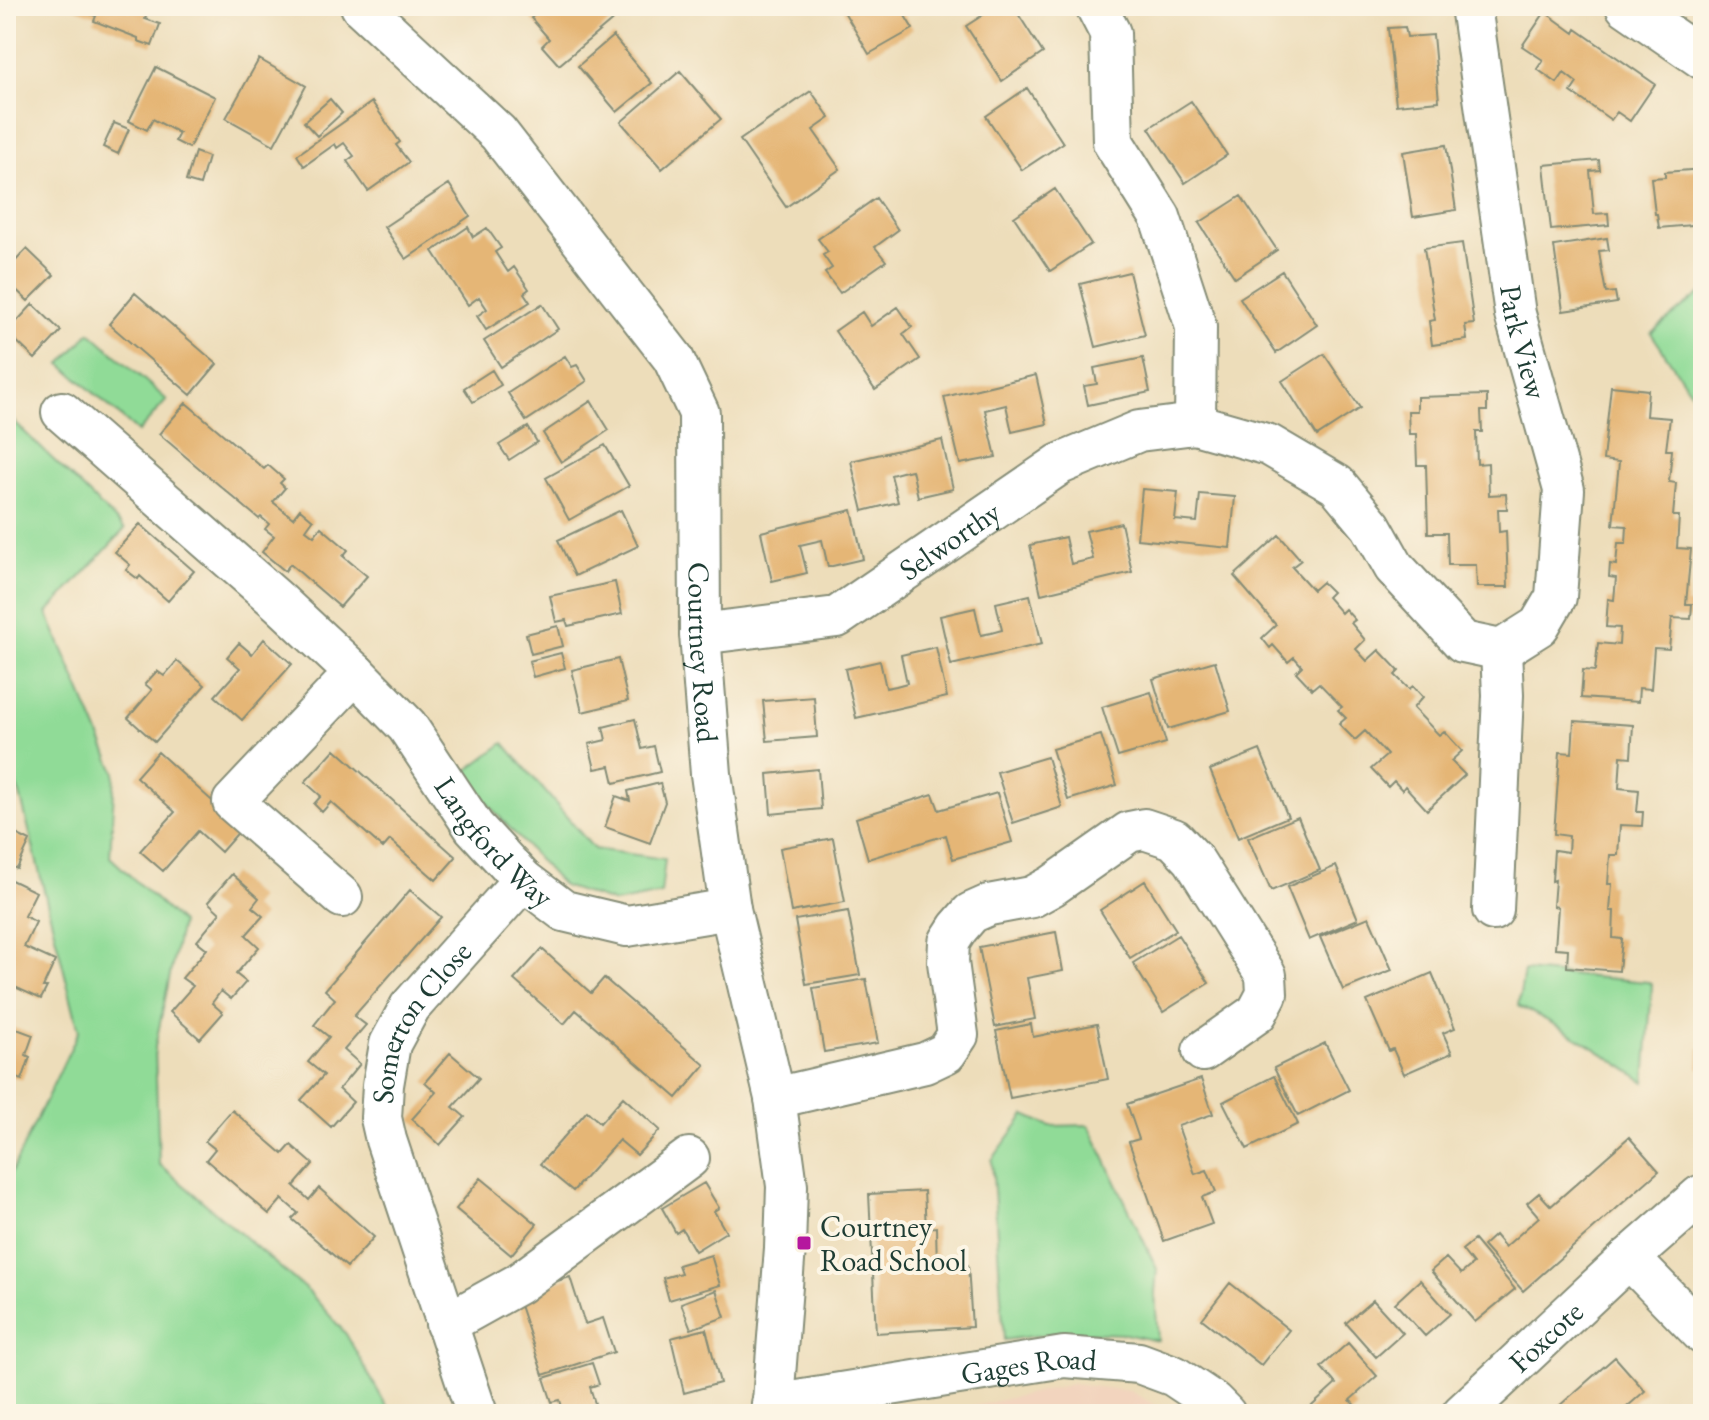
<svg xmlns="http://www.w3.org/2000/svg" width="1709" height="1420" font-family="'EB Garamond',serif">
	<rect width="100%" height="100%" fill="#fcf5e5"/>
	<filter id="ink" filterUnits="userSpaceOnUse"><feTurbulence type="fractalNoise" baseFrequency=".0125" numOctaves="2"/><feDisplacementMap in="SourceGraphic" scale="16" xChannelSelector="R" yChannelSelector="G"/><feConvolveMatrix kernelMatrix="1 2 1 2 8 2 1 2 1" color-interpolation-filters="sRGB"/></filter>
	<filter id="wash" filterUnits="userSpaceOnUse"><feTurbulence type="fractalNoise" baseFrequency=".006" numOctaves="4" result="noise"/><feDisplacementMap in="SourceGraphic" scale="32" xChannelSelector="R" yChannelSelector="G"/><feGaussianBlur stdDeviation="1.8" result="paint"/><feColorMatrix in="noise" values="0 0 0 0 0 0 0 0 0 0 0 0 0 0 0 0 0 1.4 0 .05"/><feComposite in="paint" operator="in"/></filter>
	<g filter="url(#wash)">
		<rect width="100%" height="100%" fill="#edddba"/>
		<path fill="#f2d4be" d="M1072,1384L1130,1391L1171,1414H939Z"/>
		<path fill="#90db97" stroke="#588c66" stroke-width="2" d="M1703,291V410L1651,333Z
			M90,332L167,400L138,432L61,364Z
			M6,414L125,529L47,613L115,772L110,857L181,923L155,1047L159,1164L310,1293L346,1334L391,1414H6V1183L79,1031L20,794L6,761Z
			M504,743L594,849L665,859L661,894L615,903L563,886L461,775Z
			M1524,971L1648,982L1652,985L1645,1082C1604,1053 1564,1027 1518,1006Z
			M1025,1115L1050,1126L1089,1125L1157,1269L1155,1292L1158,1341L1125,1334L1065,1332L1004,1340L992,1160Z"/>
		<g id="blocks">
			<path fill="#e5b676" d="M69,6H150L145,19L160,24L152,46L138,41V38L94,21L96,16Z
				M545,6H618L622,12L559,65L542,46L549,39L531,18Z
				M851,6H899L913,29L869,54L843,10Z
				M997,6H1013L1043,53L1002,81L966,26Z
				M1545,12L1574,33L1576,29L1655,84L1630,121L1617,112L1611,120L1571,92L1577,83L1564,73L1557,83L1537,69L1543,60L1522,46Z
				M1405,27L1407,37L1433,35L1439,101L1396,105L1388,28Z
				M613,36L652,83L617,112L578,66Z
				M259,59L306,86L274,145L226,118Z
				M156,67L215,97L189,148L175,141L179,133L153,119L147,130L129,121Z
				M680,71L721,119L662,169L621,122Z
				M1027,88L1063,143L1022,170L986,116Z
				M811,91L830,118L813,130L840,169L786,207L740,140Z
				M330,99L342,113L317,136L304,122Z
				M1191,101L1227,155L1185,183L1149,128Z
				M372,102L400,142L396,145L409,162L368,191L347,161L354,156L344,143L337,148L335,144L304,166L297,155Z
				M114,123L129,129L118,154L103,147Z
				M1446,145L1456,210L1413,217L1403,152Z
				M195,152L208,157L200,185L186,181Z
				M1599,160L1600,170L1590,171L1594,214L1608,213L1609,225L1551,230L1544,165Z
				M1703,169V224L1659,228L1657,214H1655L1651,178L1665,177V172Z
				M449,184L470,216L406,259L384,227Z
				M1055,189L1091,244L1050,271L1014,217Z
				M1241,196L1277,250L1235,278L1199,223Z
				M876,198L898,230L875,247L886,261L840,293L825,273L832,268L823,255L828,252L818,239Z
				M468,227L473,237L487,228L501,248L495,252L508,272L514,267L529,289L524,293L530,302L486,330L477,316L487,309L479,297L468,305L433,251Z
				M1607,238L1609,250L1599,251L1602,271L1606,293L1615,292L1617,303L1563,311L1554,246Z
				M1462,243L1474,324L1465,325L1467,340L1432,345L1429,321L1435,320L1424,248Z
				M27,249L54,275L28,301L6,280V271Z
				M1282,271L1317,325L1276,353L1240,298Z
				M1129,272L1145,335L1096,347L1080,284Z
				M135,293L217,364L191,395L109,324Z
				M33,304L61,331L35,359L7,332Z
				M542,304L558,329L501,367L484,341Z
				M898,307L912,327L903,334L920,359L875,390L835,331L862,312L871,326Z
				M1324,354L1360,408L1317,436L1282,381Z
				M565,356L572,367L577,365L587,381L526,421L508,393Z
				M1143,358L1150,392L1088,405L1084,386L1097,384L1094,368Z
				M492,370L501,385L473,402L464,388Z
				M1036,375L1047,424L1012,432L1006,405L985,410L996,457L960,464L944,397Z
				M1611,386L1648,390L1646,416L1670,418L1666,450H1672L1669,482L1676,483L1673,516H1679L1677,548L1691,549L1686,604H1692L1691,619L1672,618L1669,649L1654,648L1651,689L1639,688L1638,702L1581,698L1583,670L1595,671L1598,643L1619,645L1620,628L1606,627L1608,599L1614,600L1616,578L1609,577L1610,564L1616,565L1618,543H1626L1627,526L1613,525L1619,462L1603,460Z
				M1487,395V411H1481L1482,432H1476L1477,464L1488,463L1489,495L1506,494L1507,509H1498L1499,532L1506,531L1508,587H1477L1476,565H1448L1447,533H1428L1426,465H1417L1416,434H1409L1408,411H1417V397Z
				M591,401L609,430L561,462L543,433Z
				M186,403L264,469L268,465L284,479L280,483L285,488L273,502L293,518L300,509L313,520L306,530L314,536L321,527L348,550L343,556L367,576L340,607L290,564L285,571L262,552L274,536L265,529L269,524L261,517L259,519L159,434Z
				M528,427L537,442L509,460L499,445Z
				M942,440L953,489L918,497L912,470L902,472L891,475L898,502L863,511L851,461Z
				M605,445L629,486L569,520L546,478Z
				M1142,489L1178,492L1175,520L1197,522L1200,494L1235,497L1230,548L1137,539Z
				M621,510L638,546L575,576L558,540Z
				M852,510L863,559L828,567L822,540L800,545L807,573L772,581L761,532Z
				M1121,523L1132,572L1041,594L1030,545L1065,537L1071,564L1093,559L1086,531Z
				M140,524L194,571L168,601L140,576L138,579L126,570L130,565L115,552Z
				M1279,535L1301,560L1292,567L1313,590L1322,582L1332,592L1327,597L1341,613L1345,609L1355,620L1351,623L1365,640L1356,649L1367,661L1379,650L1399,671L1395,675L1409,689L1413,686L1423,697L1413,708L1439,735L1444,731L1462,751L1451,761L1465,775L1427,810L1405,786L1402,790L1394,781L1388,787L1371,769L1387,755L1365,731L1355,740L1339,724L1346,718L1338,710L1342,707L1319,683L1312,689L1296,672L1302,666L1294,657L1288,662L1273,645L1270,648L1262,638L1276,625L1234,576Z
				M615,582L622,614L568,626L566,620L556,622L550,596Z
				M1030,595L1042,644L951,665L940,616L975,608L981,635L991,633L1002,630L996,603Z
				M558,626L563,646L531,654L526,634Z
				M264,639L292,664L242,720L215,696L240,668L227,657L239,643L252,654Z
				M936,647L947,697L856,718L845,669L880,661L886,688L896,686L907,683L901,655Z
				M561,653L565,668L533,677L529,661Z
				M618,659L628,701L582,712L572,670Z
				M177,661L205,685L155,742L128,718L152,690L145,684L157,671L164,676Z
				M1215,661L1230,711L1168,729L1153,679Z
				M1151,692L1166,743L1118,757L1102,707Z
				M814,697L817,737L767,741L763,701Z
				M635,719L642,749L654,746L660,772L614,783L610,766L595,769L589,744L606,740L603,727Z
				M1574,721L1633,725L1631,757L1621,756L1619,788L1639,790L1637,812H1643L1642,826L1620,825L1618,855H1610L1608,884H1612L1610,911H1614L1613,938L1622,939L1619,971L1567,967L1568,949L1555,948L1558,907L1553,906L1555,880L1552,881L1554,850L1568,852L1569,836L1554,834L1560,752L1572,753Z
				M1101,735L1117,785L1068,800L1052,749Z
				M335,749L456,857L436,880L390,840L383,848L331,802L322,812L314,804L321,796L305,782Z
				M1260,750L1288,817L1238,838L1210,770Z
				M158,752L242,828L221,852L198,831L163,871L140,851L175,812L136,777Z
				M1047,757L1062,807L1013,823L997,772Z
				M818,769L821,809L771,814L768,774Z
				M660,783L665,802L650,843L605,827L616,796L630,801L628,791Z
				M997,793L1012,842L953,859L946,835L868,859L856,818L933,794L939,810Z
				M1298,817L1320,870L1271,891L1248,838Z
				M6,829L30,841L17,869L6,864Z
				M833,838L845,902L791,912L780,848Z
				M1336,866L1358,919L1309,940L1287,887Z
				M232,874L259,898L252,907L263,916L246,935L259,947L236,974L246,982L231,999L221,991L212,1003L223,1013L200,1039L170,1012L193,986L182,978L207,949L197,941L220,913L208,902Z
				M7,878L36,892L24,916L36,922L24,947L55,961L43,987H47L41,999L6,983L8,971L6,970Z
				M1145,881L1176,930L1130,958L1100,910Z
				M410,890L441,917L354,1016L366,1025L344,1050L360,1064L339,1089L353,1102L331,1127L301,1100L324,1075L308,1062L329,1037L314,1025L335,999L325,990Z
				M848,911L860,975L806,984L795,920Z
				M1369,917L1392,970L1343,990L1320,937Z
				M1056,932L1063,971L1027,978L1035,1019L995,1027L979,947Z
				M1178,935L1209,983L1163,1012L1133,963Z
				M542,949L591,993L604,978L705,1065L677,1098L576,1010L564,1024L514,980Z
				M1432,973L1455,1028L1443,1033L1452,1053L1404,1074L1393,1049L1389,1051L1367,1001Z
				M866,979L878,1043L824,1052L813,988Z
				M1031,1024L1033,1037L1097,1024L1108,1079L1010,1098L996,1031Z
				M6,1025L33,1035L26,1055L30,1057L22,1080L6,1074Z
				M1325,1043L1349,1090L1298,1116L1274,1068Z
				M1699,1048H1703V1069H1698Z
				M450,1053L479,1078L453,1107L465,1117L440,1145L412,1119L436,1092L425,1082Z
				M1274,1076L1298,1124L1247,1149L1223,1102Z
				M1201,1079L1213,1114L1178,1126L1195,1174L1207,1170L1216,1192L1202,1197L1212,1224L1164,1241L1129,1142L1139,1139L1127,1104Z
				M623,1097L660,1130L637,1155L619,1140L573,1191L540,1164L587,1111L600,1123Z
				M232,1110L283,1154L291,1145L313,1164L294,1186L309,1200L319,1188L374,1237L347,1267L292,1219L298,1213L282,1199L269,1214L206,1160L215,1149L205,1141Z
				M1629,1137L1659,1171L1523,1291L1483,1246L1495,1235L1505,1247L1539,1217L1527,1203L1539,1193L1551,1206Z
				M481,1178L537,1224L511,1255L456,1209Z
				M704,1183L719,1208L714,1211L726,1232L695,1251L682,1229L676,1233L662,1208Z
				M924,1191L926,1228L936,1227L937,1266L968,1265L972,1327L876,1333L869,1194Z
				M1474,1240L1515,1289L1475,1322L1431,1271L1446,1258L1461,1274L1473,1264L1462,1250Z
				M711,1255L720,1285L669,1300L663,1278L681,1273L678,1265Z
				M570,1277L585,1324L603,1318L614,1352L543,1375L515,1290L548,1284Z
				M1420,1280L1450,1314L1425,1336L1395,1303Z
				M1230,1283L1289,1330L1261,1365L1202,1319Z
				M716,1290L725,1317L691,1329L681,1303Z
				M1373,1300L1403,1333L1376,1357L1346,1323Z
				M706,1329L720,1383L684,1393L671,1338Z
				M1348,1343L1377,1376L1350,1400L1357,1408L1350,1414H1303L1336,1384L1321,1367Z
				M1615,1357L1645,1391L1619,1414H1566L1559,1406Z
				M592,1363L599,1384L590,1387L596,1407L573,1414H564L560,1400L552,1402L544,1378Z"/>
		</g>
	</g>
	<g filter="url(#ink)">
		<use href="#blocks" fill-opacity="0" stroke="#868d77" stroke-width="2"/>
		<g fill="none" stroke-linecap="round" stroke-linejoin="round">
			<defs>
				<g id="minor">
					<path id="s1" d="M361,6L498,133L673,358L699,413L700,634L711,774L730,909L775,1098L787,1186L785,1248L772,1414"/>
					<path d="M1096,6L1110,33L1113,142L1160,217L1196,327L1195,424"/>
					<path id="s2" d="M1471,6L1515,314L1564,490L1556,597L1539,626L1501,650"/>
					<path d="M1626,6L1703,59"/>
					<path id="s3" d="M62,412L279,602L355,673L407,726L474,827L523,880L564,911L627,926L730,909"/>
					<path id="s4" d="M700,634L837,617L1060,464L1139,431L1195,424L1269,445L1337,485L1371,526L1394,567L1463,642L1501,650"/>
					<path d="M342,897L233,802L355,673"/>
					<path d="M1493,910L1503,695L1501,650"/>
					<path d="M775,1098L925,1063L946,1053L958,1035L948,962L949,942L958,928L971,913L989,905L1032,897L1052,886L1129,832L1144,829L1174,839L1193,859L1266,975L1267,994L1257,1013L1203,1051"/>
					<path d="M1629,1258L1703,1334"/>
					<path d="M446,1324L518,1284L689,1158"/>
					<path id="s5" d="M772,1404L1064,1357L1139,1363L1174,1376L1213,1402L1225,1414"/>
					<path id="s6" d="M477,1414L386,1140L381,1118L383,1085L390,1044L410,1007L523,880"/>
					<path id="s7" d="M1462,1414L1629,1258L1700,1196"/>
				</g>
			</defs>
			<use href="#minor" stroke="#868d77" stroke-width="44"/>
			<use href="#minor" stroke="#fff" stroke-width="40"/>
		</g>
	</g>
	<rect fill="#b5179e" stroke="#fcf5e5" stroke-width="3" x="796" y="1235" width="16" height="16" rx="4"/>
	<g text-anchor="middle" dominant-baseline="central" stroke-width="8" stroke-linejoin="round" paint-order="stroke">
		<g font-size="30" fill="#1f3d34" stroke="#fcf5e5">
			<text stroke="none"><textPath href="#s2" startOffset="340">Park View</textPath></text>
			<text stroke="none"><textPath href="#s4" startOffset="274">Selworthy</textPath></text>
			<text stroke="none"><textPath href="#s1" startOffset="772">Courtney Road</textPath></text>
			<text stroke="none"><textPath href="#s3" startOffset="612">Langford Way</textPath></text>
			<text stroke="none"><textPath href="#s6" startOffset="418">Somerton Close</textPath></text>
			<text stroke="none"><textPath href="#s7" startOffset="114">Foxcote</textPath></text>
			<text stroke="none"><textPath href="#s5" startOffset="260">Gages Road</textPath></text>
		</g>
		<g font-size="30" fill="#1f3d34" stroke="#fcf5e5" text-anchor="start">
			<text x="820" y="1226">Courtney<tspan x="820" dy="34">Road School</tspan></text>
		</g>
	</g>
	<rect width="1709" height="1420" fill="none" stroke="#fcf5e5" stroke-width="32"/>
</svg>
